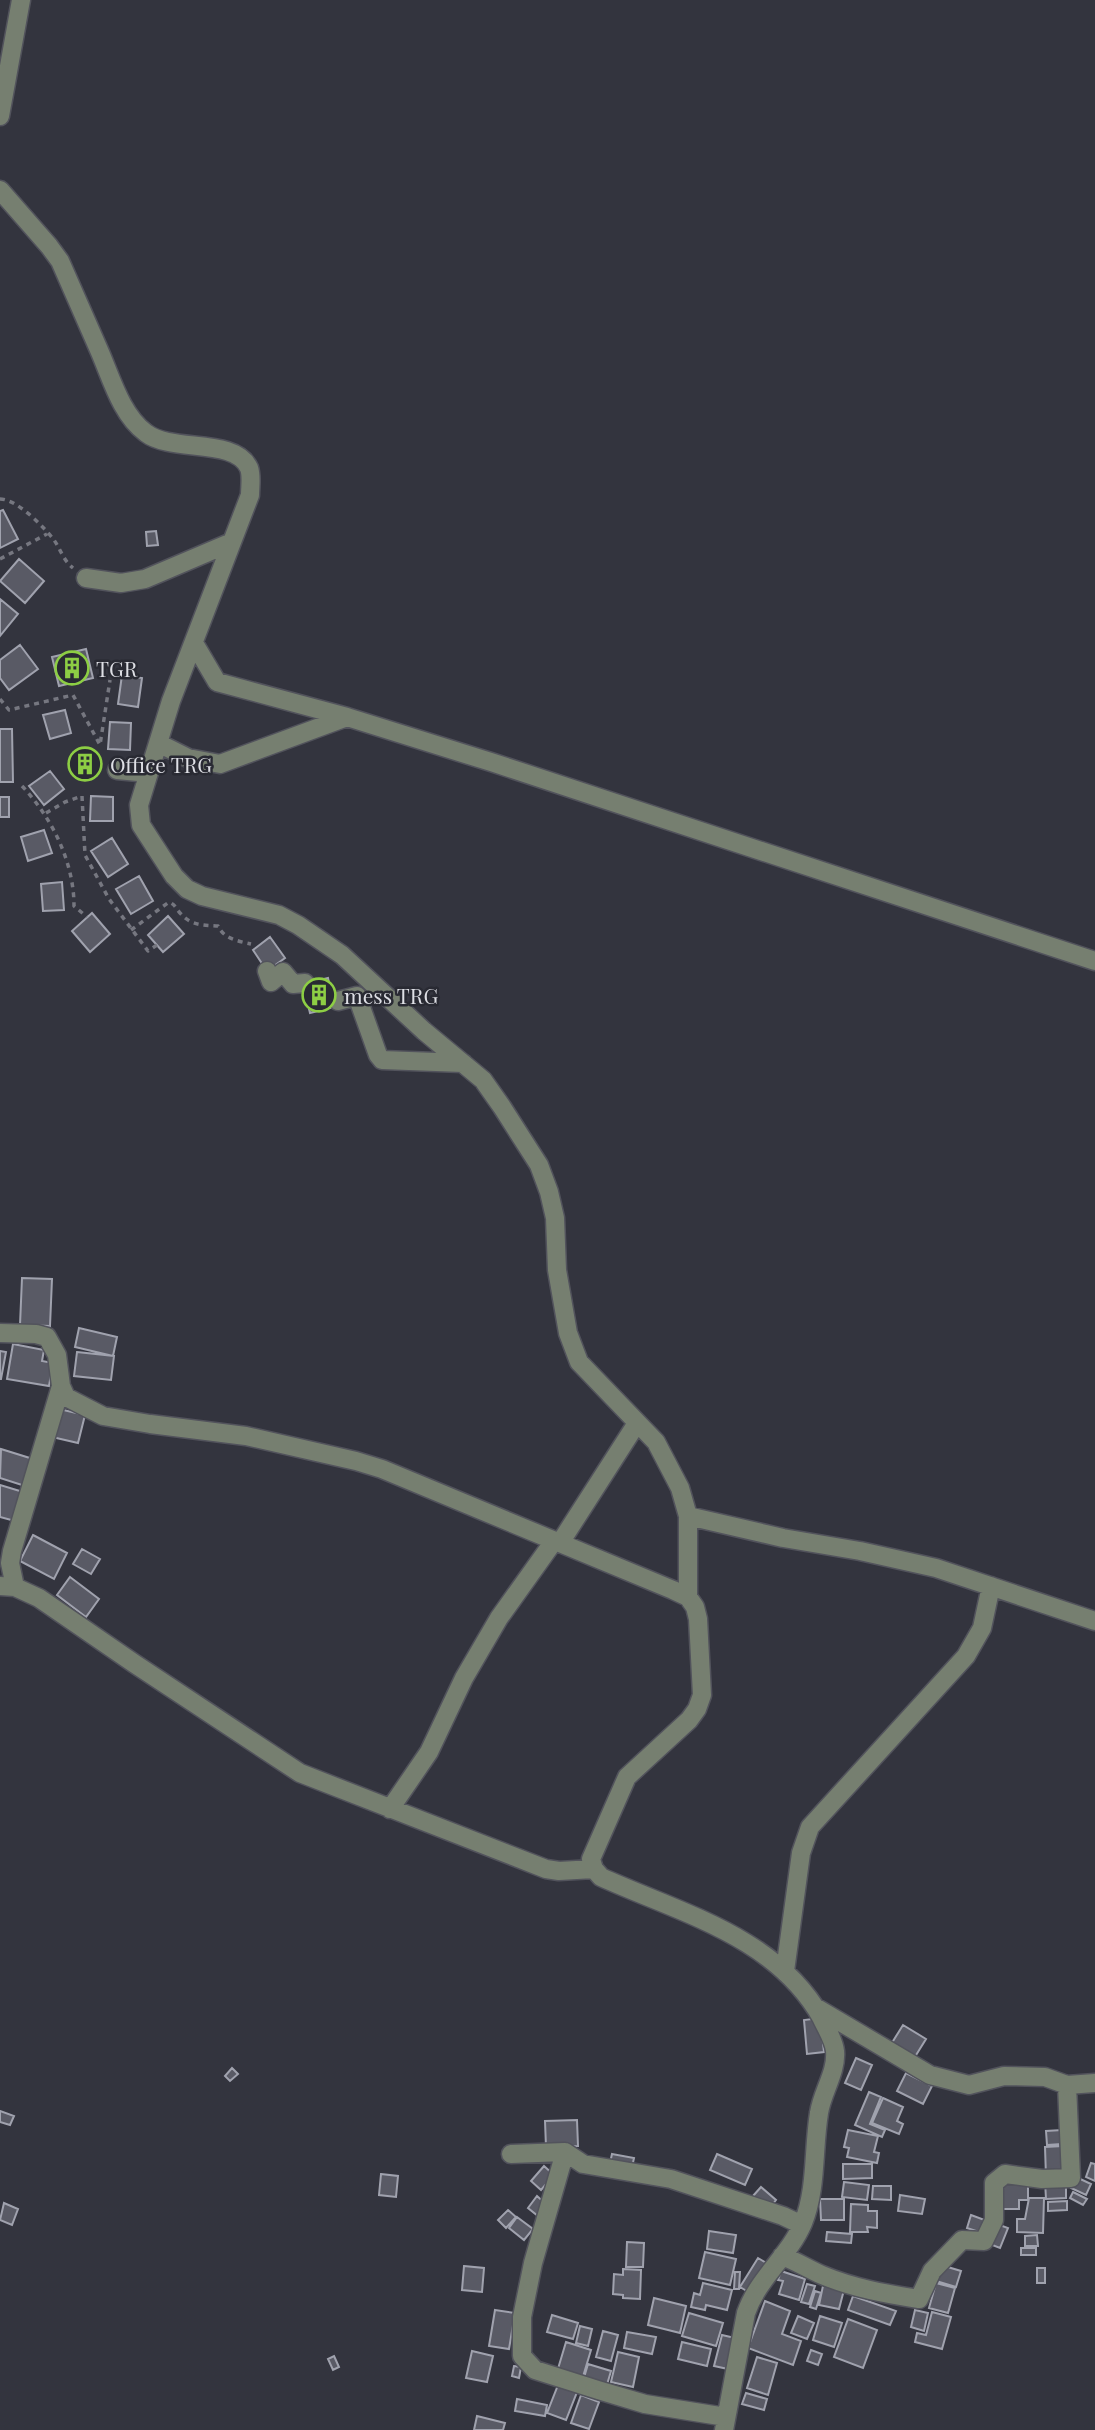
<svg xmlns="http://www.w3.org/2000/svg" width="1095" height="2430" font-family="'Playfair Display',serif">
	<rect width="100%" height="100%" fill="#33343e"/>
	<path fill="#595a65" stroke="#a0a2ae" stroke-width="2" d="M3,510L18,539L0,548V511Z
		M156,531L158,545L147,546L146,532Z
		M19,559L44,581L25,603L0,581Z
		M0,599L18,614L0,636Z
		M20,645L38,669L9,690L0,678V660Z
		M86,649L93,678L59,686L52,657Z
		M122,675L142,678L138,707L118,704Z
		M65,710L71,733L50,739L43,715Z
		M110,722L131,723L130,750L108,749Z
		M0,729H12L13,782H0Z
		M73,753L100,758L97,775L70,770Z
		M50,771L64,789L44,805L29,786Z
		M91,796L113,797V821H90Z
		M0,797H9V817H0Z
		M44,830L52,853L28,861L21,837Z
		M112,838L128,864L108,877L91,851Z
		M139,876L153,901L131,914L116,889Z
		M62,882L64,910L43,911L41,884Z
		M92,913L110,934L90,952L72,931Z
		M168,916L184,934L163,952L148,935Z
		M270,937L285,958L267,971L253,950Z
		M328,978L334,1007L310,1013L303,984Z
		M22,1278L52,1279L50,1326L20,1325Z
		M79,1328L117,1337L113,1356L75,1347Z
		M13,1344L44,1350L42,1361L53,1363L49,1386L7,1379Z
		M0,1351L6,1352L1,1379H0Z
		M77,1352L114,1356L111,1380L74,1376Z
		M59,1409L85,1415L78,1443L52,1437Z
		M1,1449L33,1459L25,1486L0,1478Z
		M0,1485L23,1492L15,1521L0,1517Z
		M33,1535L67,1553L54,1579L20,1561Z
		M82,1549L100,1559L91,1574L73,1564Z
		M70,1577L99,1599L86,1617L57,1595Z
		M820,2018L824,2052L807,2054L804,2020Z
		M903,2025L926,2039L913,2060L890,2046Z
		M856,2058L872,2065L861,2090L845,2083Z
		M232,2068L238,2074L230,2081L225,2076Z
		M906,2073L932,2086L923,2104L897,2091Z
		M869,2092L881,2097L870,2124L885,2130L882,2137L855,2125Z
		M883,2098L903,2107L897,2121L903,2124L899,2134L872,2123Z
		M0,2111L14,2116L10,2125L0,2122Z
		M577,2120L578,2146L546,2147L545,2121Z
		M848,2130L878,2136L874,2152L879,2153L877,2163L847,2157L849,2148L844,2147Z
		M1062,2130V2144L1047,2145L1046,2131Z
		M1063,2146L1064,2176L1046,2177L1045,2147Z
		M612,2154L634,2158L632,2167L610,2163Z
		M717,2154L752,2169L745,2185L710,2170Z
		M1091,2163L1095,2164V2181L1086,2177Z
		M843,2164H872V2178L843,2179Z
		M544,2166L554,2175L541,2190L531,2181Z
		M381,2174L398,2176L396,2197L379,2195Z
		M1076,2177L1091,2184L1086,2195L1071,2188Z
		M1045,2181H1066V2198L1046,2199Z
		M844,2182L869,2185L867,2200L842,2197Z
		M998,2185H1028V2200H1019V2209H998Z
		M873,2186H891V2200L872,2199Z
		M761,2187L776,2200L769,2209L753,2196Z
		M1073,2192L1087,2199L1083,2205L1070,2198Z
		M900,2195L925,2199L922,2214L898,2211Z
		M537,2196L547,2205L538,2216L528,2208Z
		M1029,2198H1044L1043,2233L1017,2232V2219H1025Z
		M820,2199H844V2220H821Z
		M1067,2201V2210L1048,2211V2202Z
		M4,2203L18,2209L12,2225L0,2220Z
		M851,2204L868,2205V2211H877V2228L867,2227L868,2232H850Z
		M508,2210L516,2217L506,2228L498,2220Z
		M971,2215L990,2222L985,2234L967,2228Z
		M517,2217L533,2229L524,2240L509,2228Z
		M994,2223L1008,2228L1000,2248L987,2243Z
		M709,2231L736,2235L733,2253L707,2249Z
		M827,2232L852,2234L851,2243L826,2241Z
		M1037,2235L1038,2246H1025V2236Z
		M627,2242L644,2243L643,2267H626Z
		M1021,2248H1036V2255H1021Z
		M705,2252L736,2259L730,2285L699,2278Z
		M758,2258L768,2264L750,2293L740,2287Z
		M941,2265L961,2271L956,2287L936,2281Z
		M464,2266L484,2268L482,2292L462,2290Z
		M1037,2268H1045V2283H1037Z
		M623,2269L641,2270L640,2299L623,2298V2295L613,2294L614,2274L623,2275Z
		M781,2271L805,2279L799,2300L779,2294L783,2281L778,2280Z
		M735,2272H740L739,2289H734Z
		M824,2281L845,2286L839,2309L819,2305Z
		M703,2283L732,2290L727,2310L706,2305L705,2310L691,2307L694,2293L700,2295Z
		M936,2283L955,2288L948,2313L929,2308Z
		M807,2284L815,2286L809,2304L801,2302Z
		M815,2291L821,2293L816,2309L810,2307Z
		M853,2296L896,2311L890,2325L848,2310Z
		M654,2298L686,2306L680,2333L648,2325Z
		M765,2301L790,2311L782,2334L801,2341L793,2365L748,2348Z
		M495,2310L515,2313L509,2349L489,2346Z
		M915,2310L928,2313L924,2331L911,2327Z
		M932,2312L951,2317L942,2349L915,2342L917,2333L926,2335Z
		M689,2313L723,2323L716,2346L682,2336Z
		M552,2315L578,2323L573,2339L547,2332Z
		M798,2316L814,2323L807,2339L791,2333Z
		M820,2316L842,2323L834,2347L813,2340Z
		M848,2319L877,2330L863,2368L834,2357Z
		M580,2326L592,2329L588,2346L576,2343Z
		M603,2331L618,2335L611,2361L596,2357Z
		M627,2332L656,2337L652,2354L624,2348Z
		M722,2335L735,2338L728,2369L714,2366Z
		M566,2342L591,2350L582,2380L557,2372Z
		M682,2342L711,2349L707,2366L678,2359Z
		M811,2350L822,2354L818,2365L807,2361Z
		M472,2351L493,2356L487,2382L466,2378Z
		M618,2352L639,2357L633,2387L611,2382Z
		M334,2356L339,2367L333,2370L328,2359Z
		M757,2357L777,2363L768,2395L747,2388Z
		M588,2364L611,2371L606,2388L583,2381Z
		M514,2366L521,2367L519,2378L512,2376Z
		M560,2380L579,2387L566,2420L547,2413Z
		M746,2393L767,2399L764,2410L742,2404Z
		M581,2395L599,2402L589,2429L571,2423Z
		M517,2399L547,2405L545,2416L515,2411Z
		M477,2416L505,2423L503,2430H474Z"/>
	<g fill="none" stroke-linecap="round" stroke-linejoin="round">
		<defs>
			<path id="minor" d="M0,116L21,0
				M0,190L49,246L60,261C73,291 86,320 99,350C111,377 121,415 146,433C172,453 235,437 249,468C252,476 250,487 250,495L171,701L139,805L141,825L174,876L187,889L202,896L279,915L298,925L342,955L424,1031L483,1080L502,1107L539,1165L549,1192L555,1218L557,1270L568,1333L579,1362L656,1442L680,1488L688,1516V1597
				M86,578L121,583L145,579L232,542
				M194,643L217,682L347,717L491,762L1095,961
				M158,743L188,758L220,764L347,717
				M117,770L149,773
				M267,971L271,982L283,972L293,984L305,983
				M338,1001L357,996L378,1055L382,1060L463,1063
				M0,1333L36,1334L47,1337L57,1355L61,1386L66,1397L103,1416L150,1424L246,1436L356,1461L382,1469L673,1590L688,1597L695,1607L698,1619L702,1695L697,1709L689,1720L627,1777L591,1859L594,1869L601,1877C680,1913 775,1936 821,2017C826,2028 834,2040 835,2051C837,2072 822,2092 819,2113C813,2149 817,2189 803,2223C789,2256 758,2278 746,2313L724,2430
				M688,1516L783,1538L860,1551L936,1568L1095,1621
				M560,1543L637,1423
				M0,1586L15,1587L39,1598L135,1664L300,1773L546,1869L559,1871L594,1869
				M15,1587L10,1563L12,1551L61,1386
				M390,1809L429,1752L464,1678L499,1618L554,1541
				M785,1971L801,1853L810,1827L966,1656L982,1628L991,1586
				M815,2007L930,2075L969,2085L1004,2076L1045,2077L1067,2085L1095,2083
				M565,2152L533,2263L522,2317V2356L535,2370L598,2390L645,2404L726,2417
				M511,2154L565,2152L583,2164L671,2179L783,2216L802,2225
				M782,2256C796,2261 808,2269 822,2275C853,2288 886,2294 919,2299L932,2271L962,2240L984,2241L994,2220V2183L1005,2174L1042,2179L1071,2178L1067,2085"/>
		</defs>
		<use href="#minor" stroke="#52535c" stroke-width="21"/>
		<path stroke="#767780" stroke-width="3.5" stroke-dasharray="5 5" stroke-linecap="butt" d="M0,499C17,499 44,527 54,540C61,550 63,560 73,568
			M0,559L47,534
			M0,699L9,710L73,695L100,745L110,680
			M22,786C52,818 74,862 74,906L87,917
			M46,813L65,802L82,796L85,855L109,899L148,951L157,945
			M131,930L169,902C176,905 176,909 181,914C192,926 204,925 218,926C224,939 238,941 251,944"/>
		<use href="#minor" stroke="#767f70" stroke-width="18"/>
	</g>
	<defs>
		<symbol id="building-ring" viewBox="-11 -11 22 22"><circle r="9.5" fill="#292a33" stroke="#8dce44" stroke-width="1.5"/><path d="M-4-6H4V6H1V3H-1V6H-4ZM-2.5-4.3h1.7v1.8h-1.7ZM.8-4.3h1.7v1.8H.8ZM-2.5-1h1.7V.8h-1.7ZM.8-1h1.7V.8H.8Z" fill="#8dce44"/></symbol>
	</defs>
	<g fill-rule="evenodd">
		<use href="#building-ring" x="53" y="649" width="38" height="38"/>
		<use href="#building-ring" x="66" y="745" width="38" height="38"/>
		<use href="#building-ring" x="300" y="976" width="38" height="38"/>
	</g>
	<g text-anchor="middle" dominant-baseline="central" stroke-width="5" stroke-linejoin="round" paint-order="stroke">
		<g font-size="21" fill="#dedfe5" stroke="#292a33" text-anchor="start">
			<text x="96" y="668">TGR</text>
			<text x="110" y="764">Office TRG</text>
			<text x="344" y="995">mess TRG</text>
		</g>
	</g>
</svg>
